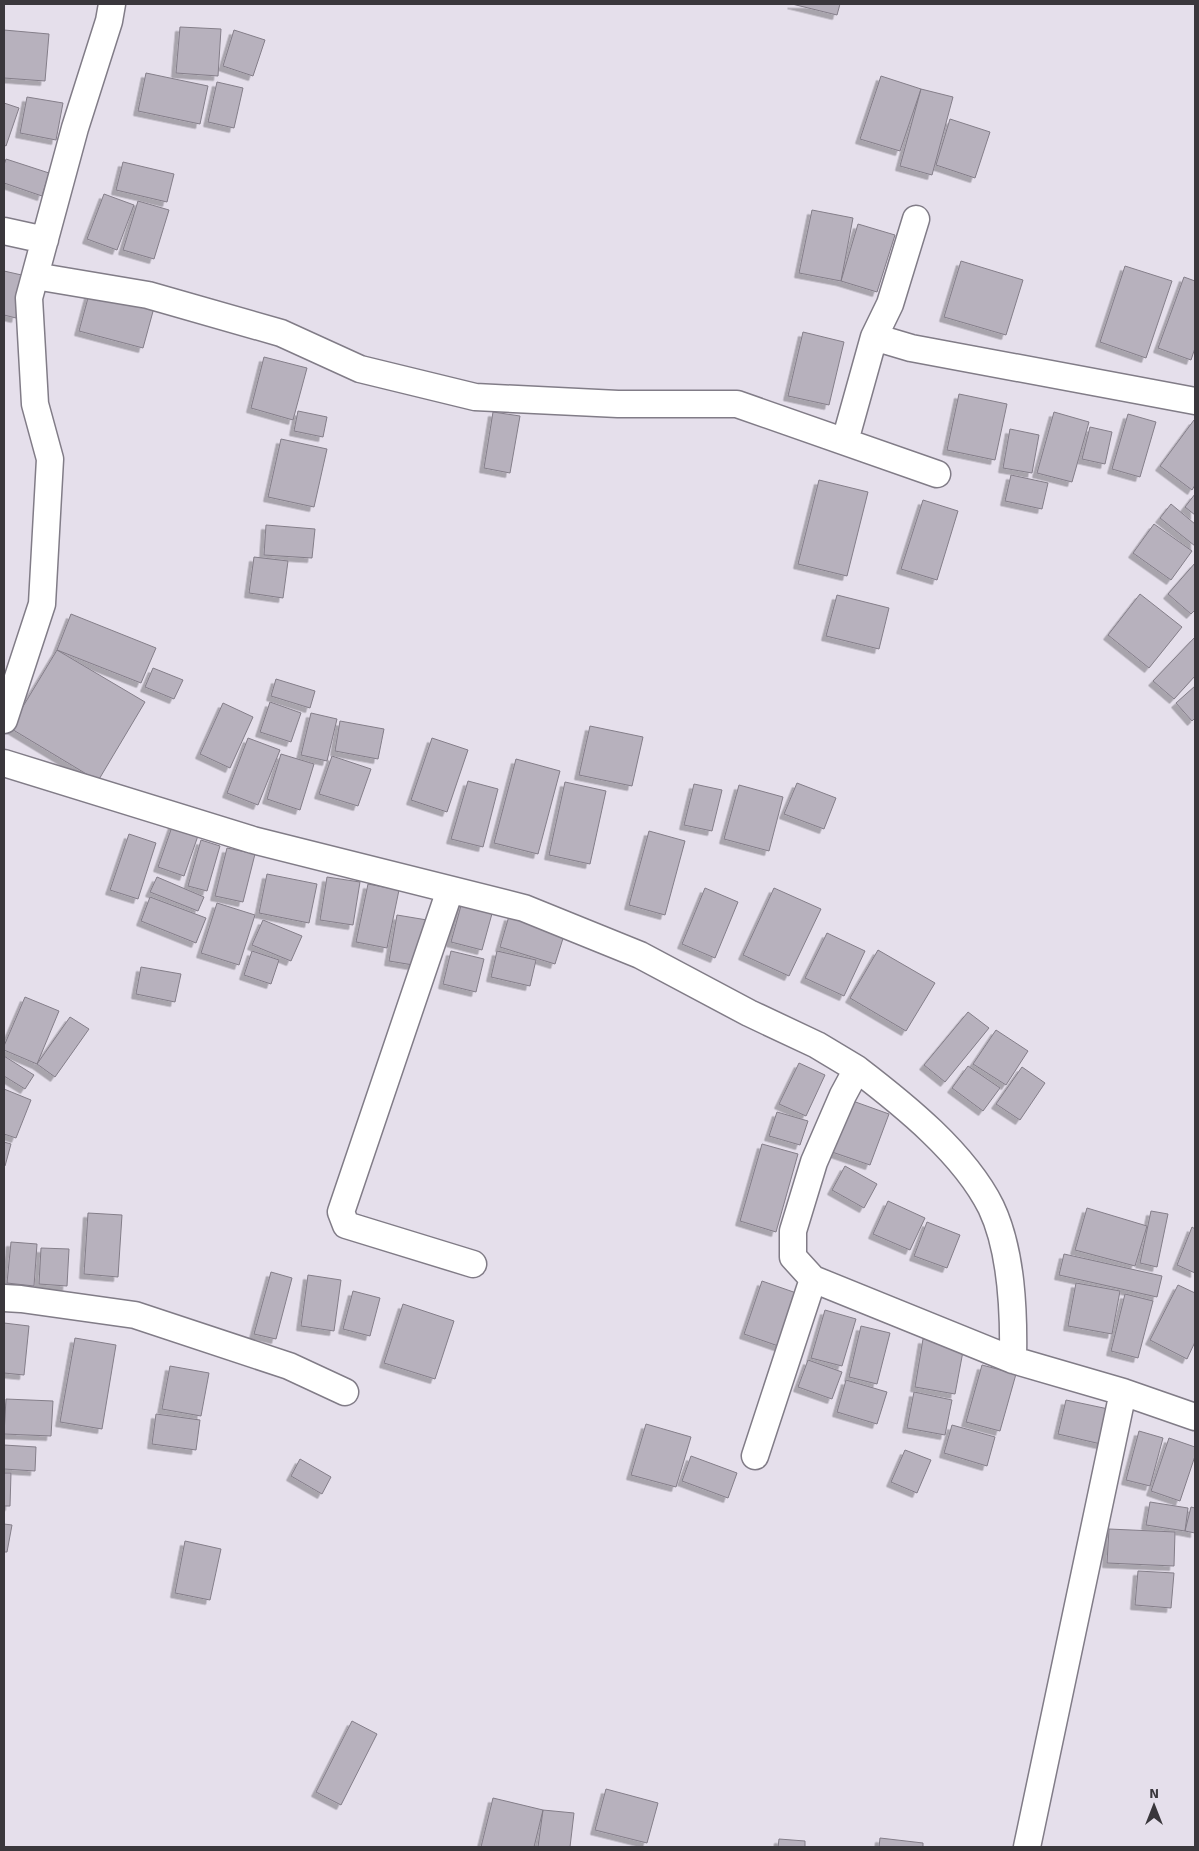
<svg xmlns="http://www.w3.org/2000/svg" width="1199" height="1851" font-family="Signika,sans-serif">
	<defs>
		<filter id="shadow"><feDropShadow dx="-4.5" dy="4.5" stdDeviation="0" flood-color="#0004"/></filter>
	</defs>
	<rect width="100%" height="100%" fill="#e5dfeb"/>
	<path fill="#b7b1bd" stroke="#847e89" filter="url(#shadow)" d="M792,4H840L837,15Z
		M180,27L221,29L218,76L176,73Z
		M4,30L49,34L45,81L4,78Z
		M234,30L265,40L253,76L223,66Z
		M146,73L208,86L200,124L138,111Z
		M881,76L921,89L900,151L860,139Z
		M217,82L243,88L234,128L208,122Z
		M921,89L953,97L932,175L900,166Z
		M27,97L63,103L56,140L20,133Z
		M4,103L19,108L6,146L4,145Z
		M950,119L990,132L975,178L936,165Z
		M6,159L49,173L42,196L4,183V165Z
		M123,162L174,174L167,202L116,190Z
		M104,194L134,205L117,250L87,239Z
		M138,201L169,210L154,259L123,250Z
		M812,210L853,218L841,281L799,273Z
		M858,224L895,235L877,292L841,281Z
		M961,261L1023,280L1006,335L944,317Z
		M1125,266L1172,281L1146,358L1100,342Z
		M4,271L26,276L16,318L4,315Z
		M1184,277L1195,281V348L1191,360L1158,348Z
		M91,287L155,304L143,348L79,331Z
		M803,332L844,342L829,405L788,396Z
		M264,357L307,368L293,420L251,408Z
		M959,394L1007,404L995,460L947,450Z
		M298,411L327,417L323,437L294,431Z
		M493,412L520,416L510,473L484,468Z
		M1054,412L1089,422L1072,482L1037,473Z
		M1128,414L1156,422L1140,477L1112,469Z
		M1194,420L1195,421V485L1192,490L1160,466Z
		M1090,427L1112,432L1105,464L1082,459Z
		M1010,429L1039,435L1032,473L1003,468Z
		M281,439L327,449L314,507L268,497Z
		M1011,475L1048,483L1042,509L1005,501Z
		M819,480L868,492L847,576L798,564Z
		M1195,494V515L1185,507Z
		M923,500L958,511L937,580L901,569Z
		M1171,504L1195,524V546L1160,518Z
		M1154,524L1192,551L1171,580L1133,553Z
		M266,525L315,529L312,558L264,555Z
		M254,557L288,561L283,598L249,593Z
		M1195,563V610L1191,614L1168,594Z
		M1140,594L1182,627L1149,668L1108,635Z
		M837,595L889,608L879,649L826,636Z
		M71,614L156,648L141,683L57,650Z
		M1195,637V676L1174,699L1153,681Z
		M57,650L145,702L98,781L10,728Z
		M153,668L183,680L174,699L145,687Z
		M276,679L315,691L310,708L271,696Z
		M1195,686V718L1192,721L1176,703Z
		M270,702L301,713L291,742L260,732Z
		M223,703L253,717L230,768L200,754Z
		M311,713L337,719L327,761L301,755Z
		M340,721L384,729L378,759L335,751Z
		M590,726L643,737L632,786L579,775Z
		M248,738L280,750L258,805L227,793Z
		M432,738L468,750L447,812L411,800Z
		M281,754L314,764L300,810L267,799Z
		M332,756L371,769L358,806L319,794Z
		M516,759L560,771L538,854L494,843Z
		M468,781L498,789L483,847L451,839Z
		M565,782L606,791L590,864L549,855Z
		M797,783L836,798L824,829L784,814Z
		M694,784L722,790L712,831L684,825Z
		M739,785L783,797L769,851L724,839Z
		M174,821L200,830L184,876L158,867Z
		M649,831L685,841L665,915L629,905Z
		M129,834L156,843L138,899L110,890Z
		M201,840L220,846L207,891L188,886Z
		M227,848L255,854L243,902L215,896Z
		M267,874L317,884L309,923L259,913Z
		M157,877L204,897L198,911L150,892Z
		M327,877L360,882L353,925L320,920Z
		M368,884L399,890L387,948L356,942Z
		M705,888L738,902L715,958L682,944Z
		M774,888L821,909L789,976L743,955Z
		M150,897L206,918L196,943L141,921Z
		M462,902L493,910L482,950L451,942Z
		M217,903L255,915L239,965L201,953Z
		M397,915L427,920L419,966L389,961Z
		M509,916L565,932L555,964L500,947Z
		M263,920L302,936L291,961L252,945Z
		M827,933L865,951L844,996L805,978Z
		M878,950L935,983L906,1031L850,998Z
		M252,951L279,960L271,984L244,975Z
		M451,951L484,959L476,992L443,984Z
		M497,951L536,960L530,986L491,977Z
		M141,967L181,974L175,1002L136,994Z
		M25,997L59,1011L37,1064L4,1050V1046Z
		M968,1012L989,1028L945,1082L924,1065Z
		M70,1017L89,1029L55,1077L37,1064Z
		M996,1030L1028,1051L1006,1085L973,1064Z
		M4,1056L34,1075L25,1089L4,1076Z
		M799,1063L825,1075L806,1116L779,1104Z
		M968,1066L1000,1088L983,1111L952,1088Z
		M1022,1067L1045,1083L1020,1120L996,1104Z
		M4,1089L31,1100L16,1138L4,1134Z
		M850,1100L889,1114L870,1165L832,1152Z
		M777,1112L808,1121L800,1145L769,1136Z
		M4,1142L11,1144L5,1166H4Z
		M762,1144L798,1154L776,1232L740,1221Z
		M845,1166L877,1184L864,1208L832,1190Z
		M888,1201L925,1218L910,1250L873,1234Z
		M1087,1208L1147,1226L1135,1266L1075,1250Z
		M1151,1211L1168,1214L1157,1267L1140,1263Z
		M88,1213L122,1215L118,1277L84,1274Z
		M927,1222L960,1235L947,1268L914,1256Z
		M1192,1227L1195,1229V1273L1177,1265Z
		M11,1242L37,1244L34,1286L7,1283Z
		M41,1248L69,1249L67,1286L39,1284Z
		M1064,1254L1162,1276L1157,1297L1059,1275Z
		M271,1272L292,1278L276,1339L254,1334Z
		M308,1275L341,1280L334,1331L301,1326Z
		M762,1281L802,1295L784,1348L744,1334Z
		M1076,1283L1120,1291L1112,1334L1068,1326Z
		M1178,1285L1195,1293V1342L1187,1359L1150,1340Z
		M353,1291L380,1298L370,1336L343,1329Z
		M1125,1294L1153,1301L1138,1358L1111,1351Z
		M403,1304L454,1321L435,1379L384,1363Z
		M825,1310L856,1319L842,1366L811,1358Z
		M4,1323L29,1326L24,1375L4,1373Z
		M861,1326L890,1333L877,1384L849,1377Z
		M75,1338L116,1345L102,1429L60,1422Z
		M923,1339L964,1346L955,1394L915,1387Z
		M808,1360L842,1372L832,1399L798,1387Z
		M982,1365L1016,1374L1000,1431L966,1422Z
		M170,1366L209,1373L201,1416L162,1409Z
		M846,1380L887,1392L877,1424L837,1412Z
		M914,1392L952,1400L945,1435L907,1428Z
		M6,1399L53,1401L51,1436L4,1434Z
		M1066,1400L1113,1410L1105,1445L1058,1434Z
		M156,1414L200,1420L196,1450L152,1444Z
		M646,1424L691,1437L676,1487L631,1475Z
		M952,1425L995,1437L987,1466L944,1453Z
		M1139,1431L1163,1438L1150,1486L1126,1480Z
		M1169,1438L1195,1447V1456L1180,1501L1151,1491Z
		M4,1445L36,1447L35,1471L4,1469Z
		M905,1450L931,1460L917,1493L891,1482Z
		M691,1456L737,1473L728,1498L682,1481Z
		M300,1459L331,1477L322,1494L291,1476Z
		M4,1473H11L10,1506H4Z
		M1150,1502L1188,1508L1185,1531L1146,1525Z
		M1191,1507L1195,1508V1533L1185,1531Z
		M4,1524L12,1525L7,1552H4Z
		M1109,1529L1175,1532L1174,1566L1107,1563Z
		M185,1541L221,1549L210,1600L175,1593Z
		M1138,1571L1174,1573L1171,1608L1135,1605Z
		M352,1721L377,1734L341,1805L316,1792Z
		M606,1789L658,1803L647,1843L595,1830Z
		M493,1798L543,1810L534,1847H481Z
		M543,1810L574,1813L570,1847H538Z
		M880,1838L923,1843V1847H879Z
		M779,1839L805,1841V1847H778Z"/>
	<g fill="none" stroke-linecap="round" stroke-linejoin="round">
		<defs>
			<path id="street" d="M916,219L890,304L874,337L911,348L1195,401
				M4,231L45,240
				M35,276L148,295L281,333L360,369L475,397L618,404H737L937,474
				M845,441L874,337
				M4,720L42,604L50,459L35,404L29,298L75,128L109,21L112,4
				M4,763L253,840L524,908L640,955L749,1013L817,1045L857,1069L843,1095L814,1162L793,1231V1257L813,1279L1013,1360L1123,1392L1195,1417
				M450,890L341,1212L346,1225L473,1264
				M857,1069C904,1105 964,1153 991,1207C1012,1251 1014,1312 1013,1360
				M4,1298L21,1299L135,1315L289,1366L345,1392
				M755,1456L813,1279
				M1027,1847L1123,1392"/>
		</defs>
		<use href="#street" stroke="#817c87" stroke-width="29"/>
		<use href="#street" stroke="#fff" stroke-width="26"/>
	</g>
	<rect width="1199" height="1851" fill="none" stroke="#3a373c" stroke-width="10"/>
	<g transform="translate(1154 1806)" stroke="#e5dfeb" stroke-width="4" paint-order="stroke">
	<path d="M0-4L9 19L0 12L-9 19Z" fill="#3a373c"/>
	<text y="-8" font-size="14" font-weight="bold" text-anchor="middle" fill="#3a373c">N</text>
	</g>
</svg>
